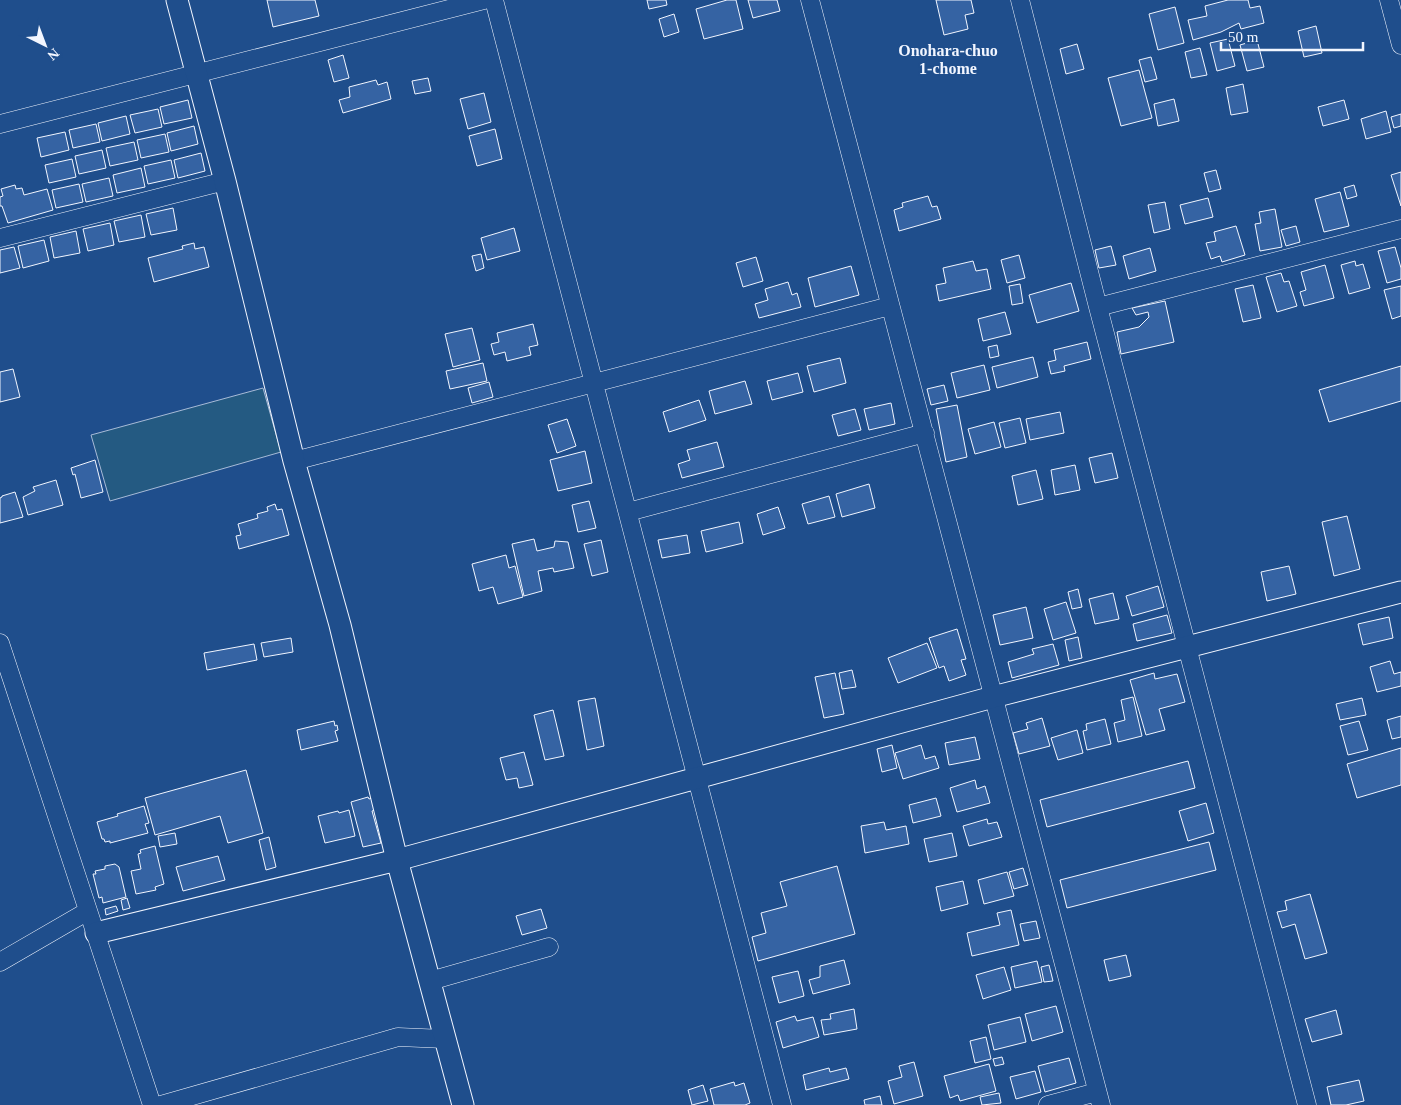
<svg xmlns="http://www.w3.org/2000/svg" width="1401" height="1105" font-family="'Times New Roman',serif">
	<rect width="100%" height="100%" fill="#1f4e8c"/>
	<path fill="#245a82" stroke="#a8bbd7" d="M263,388L281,452L110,501L91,435Z"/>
	<path fill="#3563a3" stroke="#f2f6ff" d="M267,0H315L319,16L273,27Z
		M647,0H666L667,5L649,9Z
		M727,0H736L743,29L704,39L696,9Z
		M748,0H777L780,11L753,18Z
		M936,0H971L974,13L965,15L968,29L944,35Z
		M1228,0H1248L1250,8L1260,6L1264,23L1241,29L1239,23L1221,32L1193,40L1188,20L1207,16L1205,6Z
		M1175,7L1184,43L1158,50L1149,14Z
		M674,14L679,32L664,37L659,19Z
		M1316,26L1322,53L1304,57L1298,31Z
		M1228,39L1235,66L1217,71L1210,43Z
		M1257,40L1264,67L1247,71L1240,45Z
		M1077,44L1084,69L1066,74L1060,49Z
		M1200,48L1207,75L1191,78L1185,52Z
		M343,55L349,78L334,82L328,60Z
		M1151,57L1157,79L1145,82L1139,60Z
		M1139,70L1152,118L1121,126L1108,78Z
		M428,78L431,91L415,94L412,81Z
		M376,80L378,85L387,82L391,99L343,113L339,100L350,97L349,87Z
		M1243,84L1248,112L1231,115L1226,88Z
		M484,93L491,122L468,129L460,99Z
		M1174,99L1179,121L1158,126L1154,104Z
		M188,100L192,118L164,124L160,107Z
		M1344,100L1349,119L1323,126L1318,107Z
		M158,109L162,127L135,133L130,115Z
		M1386,111L1391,132L1366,139L1361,119Z
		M1401,114V126L1394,128L1391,117Z
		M126,116L130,134L102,141L98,123Z
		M96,124L100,142L73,148L69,130Z
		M194,126L198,144L171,151L167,133Z
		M495,129L502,159L477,166L469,136Z
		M65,132L69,150L41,157L37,138Z
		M165,134L169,152L141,158L137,140Z
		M134,142L138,160L110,166L106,148Z
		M102,150L106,168L79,174L75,156Z
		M201,153L205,171L178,178L174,160Z
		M72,159L76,177L49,183L45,165Z
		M171,160L175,178L148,184L144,166Z
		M141,168L145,187L117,193L113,175Z
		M1216,170L1221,189L1209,192L1204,173Z
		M1401,172V206L1391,175Z
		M109,178L113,196L86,202L82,184Z
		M79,184L83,202L56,208L52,190Z
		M15,185L16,189L22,188L24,195L47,189L53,210L8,223L2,206H0V197L3,196L1,189Z
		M1354,185L1357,196L1347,199L1344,188Z
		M1340,192L1349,226L1324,232L1315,199Z
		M928,196L932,207L937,206L941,219L899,231L894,210L903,207L902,203Z
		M1208,198L1213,217L1185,224L1180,205Z
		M1165,202L1170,229L1154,233L1148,205Z
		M173,208L177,230L151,235L146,214Z
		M1275,209L1282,247L1260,251L1255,224L1261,223L1259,212Z
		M141,215L145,237L119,242L114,221Z
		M110,223L114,245L88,251L83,229Z
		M1236,226L1245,255L1222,262L1220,256L1211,259L1206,243L1216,241L1214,232Z
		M1296,226L1300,242L1286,246L1281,230Z
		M514,228L520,251L487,260L481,238Z
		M76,231L80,253L54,258L50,237Z
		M44,240L49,261L23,268L18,246Z
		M194,243L195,249L204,247L209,267L154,282L148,258L183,249L182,246Z
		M1111,246L1116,265L1099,268L1095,250Z
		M14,247L20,268L0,273V250Z
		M1395,247L1401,268V279L1387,283L1378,251Z
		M1150,248L1156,271L1129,279L1123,256Z
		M481,254L484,268L476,271L472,256Z
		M1019,255L1025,278L1007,283L1001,260Z
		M756,257L763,281L743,287L736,263Z
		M973,261L976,271L987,269L991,289L939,301L936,285L946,283L943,268Z
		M1355,261L1356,266L1363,264L1370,288L1349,294L1341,265Z
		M1325,265L1334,298L1304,306L1300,292L1306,290L1301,272Z
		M851,266L859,295L815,307L808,278Z
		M1281,273L1284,282L1289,281L1297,306L1277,312L1266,277Z
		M788,282L792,295L797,293L801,307L759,318L755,304L768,300L765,289Z
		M1071,283L1079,311L1037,323L1029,295Z
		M1020,284L1023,303L1012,305L1009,286Z
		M1253,285L1261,318L1243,322L1235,289Z
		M1401,286V316L1392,319L1384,290Z
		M1165,301L1174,342L1121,354L1117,332L1139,327L1149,317L1148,312L1136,315L1132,308Z
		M1005,312L1011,334L983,341L978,319Z
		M533,324L538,345L529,347L531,355L507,361L505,352L494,355L491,344L499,342L497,333Z
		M472,328L480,360L453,367L445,334Z
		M1087,342L1091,359L1064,366L1065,371L1051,374L1048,362L1056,360L1054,350Z
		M997,345L999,356L990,358L988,347Z
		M1033,357L1038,377L997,388L992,367Z
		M840,358L846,383L814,392L807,366Z
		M483,363L487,381L450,389L446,371Z
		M984,365L990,390L957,398L951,373Z
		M1401,366V401L1329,422L1319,390Z
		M13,369L20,397L0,402V372Z
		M798,373L803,392L772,400L767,381Z
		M745,381L752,404L715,414L709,391Z
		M489,382L493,397L472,403L468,388Z
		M944,385L948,401L931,405L927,389Z
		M699,400L706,420L669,432L663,412Z
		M891,403L895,424L869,430L864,409Z
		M957,405L967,457L946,462L936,409Z
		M855,409L861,430L838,436L832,415Z
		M1060,412L1064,433L1030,440L1026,419Z
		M1020,418L1026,443L1005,448L999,423Z
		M567,419L576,446L557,453L548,425Z
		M994,422L1001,447L975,454L968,429Z
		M717,442L724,467L682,478L678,464L690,460L687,450Z
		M585,451L592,483L558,491L550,460Z
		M1112,453L1118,478L1095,483L1089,458Z
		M95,460L103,492L81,498L75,474L73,475L71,468Z
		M1075,465L1080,490L1055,495L1051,470Z
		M1036,470L1043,499L1018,505L1012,476Z
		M56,480L63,505L28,515L23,497L35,491L33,487Z
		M869,484L875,508L842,517L836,494Z
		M15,492L23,517L0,523V498L2,497V496Z
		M829,496L835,517L808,524L802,504Z
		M589,501L596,528L578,532L572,505Z
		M275,504L277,510L282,509L289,535L239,549L236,536L241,535L238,524L258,518L257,514L268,511L267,507Z
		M778,507L785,528L763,535L757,514Z
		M1347,516L1360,569L1334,576L1322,522Z
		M739,522L743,543L706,552L701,531Z
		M687,535L690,553L662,558L658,540Z
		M534,539L537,551L554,547L555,541L568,542L574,568L554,572L553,568L538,571L542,591L524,596L512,544Z
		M601,540L608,572L592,576L584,544Z
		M506,555L509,568L515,566L523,597L498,604L493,587L479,591L472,564Z
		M1289,566L1296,594L1267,601L1261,572Z
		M1158,586L1164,607L1132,616L1126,596Z
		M1078,589L1082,607L1072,609L1068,592Z
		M1113,593L1119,619L1095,624L1089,599Z
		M1066,602L1076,633L1053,640L1044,609Z
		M1026,607L1033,638L1000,645L993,615Z
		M1167,615L1172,633L1137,641L1133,624Z
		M1389,617L1393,638L1363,645L1358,624Z
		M957,629L966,659L961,660L966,675L949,681L944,666L939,668L929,638Z
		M1078,637L1082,658L1069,661L1065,640Z
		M291,638L293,652L264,657L261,643Z
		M927,643L937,668L898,683L888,658Z
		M254,644L257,660L207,670L204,653Z
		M1053,644L1059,665L1012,678L1008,662L1034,654L1032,649Z
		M1390,661L1394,674L1401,672V686L1377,692L1370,667Z
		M852,670L856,687L842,689L839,673Z
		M835,673L844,714L824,718L815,677Z
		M1154,673L1155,679L1177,674L1185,702L1159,709L1165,730L1146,735L1130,680Z
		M1133,697L1142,736L1118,742L1114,723L1125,720L1121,700Z
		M595,698L604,746L587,750L578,701Z
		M1362,698L1366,715L1340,720L1336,704Z
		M553,710L564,756L545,760L534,715Z
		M1401,716V737L1392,739L1387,720Z
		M1042,718L1050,746L1019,754L1013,733L1028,729L1026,723Z
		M1105,719L1111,744L1087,750L1083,731L1087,730L1086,724Z
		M334,721L335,726L337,725L338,730L335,731L338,741L301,750L297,730Z
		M1359,721L1368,750L1348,755L1340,726Z
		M1077,730L1083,753L1058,760L1051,738Z
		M975,737L980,759L949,765L945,743Z
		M892,745L897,768L882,772L877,749Z
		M921,745L925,759L935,756L939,768L903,779L895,753Z
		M1401,748V785L1357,798L1347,764Z
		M524,752L533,785L519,788L517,778L506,780L500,758Z
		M1188,761L1195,788L1047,827L1040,800Z
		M246,770L263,833L228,843L220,816L155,835L145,798Z
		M975,780L977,789L985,786L990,803L957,812L950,788Z
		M368,797L369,799L372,798L375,810L372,811L381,843L363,847L351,802Z
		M936,798L941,816L913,823L909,805Z
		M1206,803L1214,833L1188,841L1179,811Z
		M144,806L149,823L145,824L148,833L110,843V841L105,842L104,839H102L97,822L118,816L117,814Z
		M349,810L355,836L325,843L318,816L338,811L339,813Z
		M987,819L988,824L997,822L1002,837L969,846L963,826Z
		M884,822L886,830L906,826L909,844L865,853L861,826Z
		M175,833L177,844L160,847L158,836Z
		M952,833L957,856L929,862L924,839Z
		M269,837L276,867L266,870L259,840Z
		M1209,842L1216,870L1067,908L1060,880Z
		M155,846L164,884L155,887L156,890L136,894L131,871L141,869L138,854L141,853L140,850Z
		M218,856L225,880L183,891L176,867Z
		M115,864L119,867L126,897L103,903L102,897L99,898L93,874H96L95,871L105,869V866Z
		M837,866L855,934L758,961L752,937L766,933L761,913L787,906L780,882Z
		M1023,868L1028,885L1014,889L1009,872Z
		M1007,872L1014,896L984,904L978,880Z
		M963,881L968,904L941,911L936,887Z
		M1310,894L1327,953L1305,959L1295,924L1282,928L1277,912L1287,910L1285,901Z
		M127,898L130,908L123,910L121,900Z
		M116,906L118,911L106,915L105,909Z
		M541,909L547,928L522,935L516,916Z
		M1011,910L1019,945L972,956L967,933L1000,925L997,913Z
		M1036,921L1040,938L1024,941L1020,924Z
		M1126,955L1131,976L1109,981L1104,960Z
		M844,960L850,984L813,994L809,980L820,977V966Z
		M1037,961L1042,982L1015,988L1011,967Z
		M1049,965L1053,981L1044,982L1041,967Z
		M1004,967L1011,990L983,999L976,975Z
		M798,971L804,996L779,1003L772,977Z
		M1056,1006L1063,1032L1032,1041L1025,1014Z
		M854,1009L857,1029L824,1035L821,1020L831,1019L830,1014Z
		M1336,1010L1342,1034L1312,1042L1305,1019Z
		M795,1016L797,1021L813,1017L819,1037L783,1048L776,1022Z
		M1020,1017L1026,1042L994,1050L988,1025Z
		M986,1037L991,1059L975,1063L970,1041Z
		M1002,1057L1004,1064L995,1066L993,1059Z
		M1069,1058L1076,1083L1045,1092L1038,1066Z
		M914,1062L923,1096L894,1104L888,1081L902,1077L899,1066Z
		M989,1064L996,1091L960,1101L958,1095L950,1098L944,1076Z
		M829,1068L830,1072L846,1068L849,1079L806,1090L803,1075Z
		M1035,1071L1041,1092L1016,1099L1010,1077Z
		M1359,1080L1364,1101L1346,1105H1331L1327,1087Z
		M734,1082L735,1086L744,1083L750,1103L745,1105H714L710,1089Z
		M703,1085L708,1101L692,1105L688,1090Z
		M999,1093L1001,1103L982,1105L980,1097Z
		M880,1096L882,1105H865L864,1100Z"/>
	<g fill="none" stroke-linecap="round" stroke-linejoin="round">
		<defs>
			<path id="minor" d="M494,0L782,1105
				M810,0L1101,1105
				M1020,0L1098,307L1307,1105
				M1389,0L1401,45
				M0,124L484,0
				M0,238L225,181
				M1098,307L1401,229
				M294,461L890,306
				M628,512L925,433
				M0,643L152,1105
				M0,962L88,911
				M430,981L549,947
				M161,1105L398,1037L445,1039
				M1048,1105L1097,1092"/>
			<path id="tertiary" d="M177,0L225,181L294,461L340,625L397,860L463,1105
				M96,933L397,860L993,697L1401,592"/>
		</defs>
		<use href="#minor" stroke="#f2f6ff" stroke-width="19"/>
		<use href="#tertiary" stroke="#f2f6ff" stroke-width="23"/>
		<use href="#minor" stroke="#1f4e8c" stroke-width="18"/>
		<use href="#tertiary" stroke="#1f4e8c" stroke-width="21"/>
	</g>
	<g text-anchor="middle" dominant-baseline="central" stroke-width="4" stroke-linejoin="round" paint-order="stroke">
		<g font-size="16" font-weight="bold" fill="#f2f6ff" stroke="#1f4e8c">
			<text x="948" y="50">Onohara-chuo<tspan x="948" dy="18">1-chome</tspan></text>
		</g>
	</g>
	<g transform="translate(45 45) rotate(138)" stroke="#1f4e8c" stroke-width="4" paint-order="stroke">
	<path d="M0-4L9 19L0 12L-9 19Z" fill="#f2f6ff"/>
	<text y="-8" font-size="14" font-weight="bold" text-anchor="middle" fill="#f2f6ff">N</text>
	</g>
	<path d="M1221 42v8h142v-8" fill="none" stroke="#f2f6ff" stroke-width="2.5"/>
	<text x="1228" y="42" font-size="15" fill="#f2f6ff" stroke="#1f4e8c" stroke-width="4" paint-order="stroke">50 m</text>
</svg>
